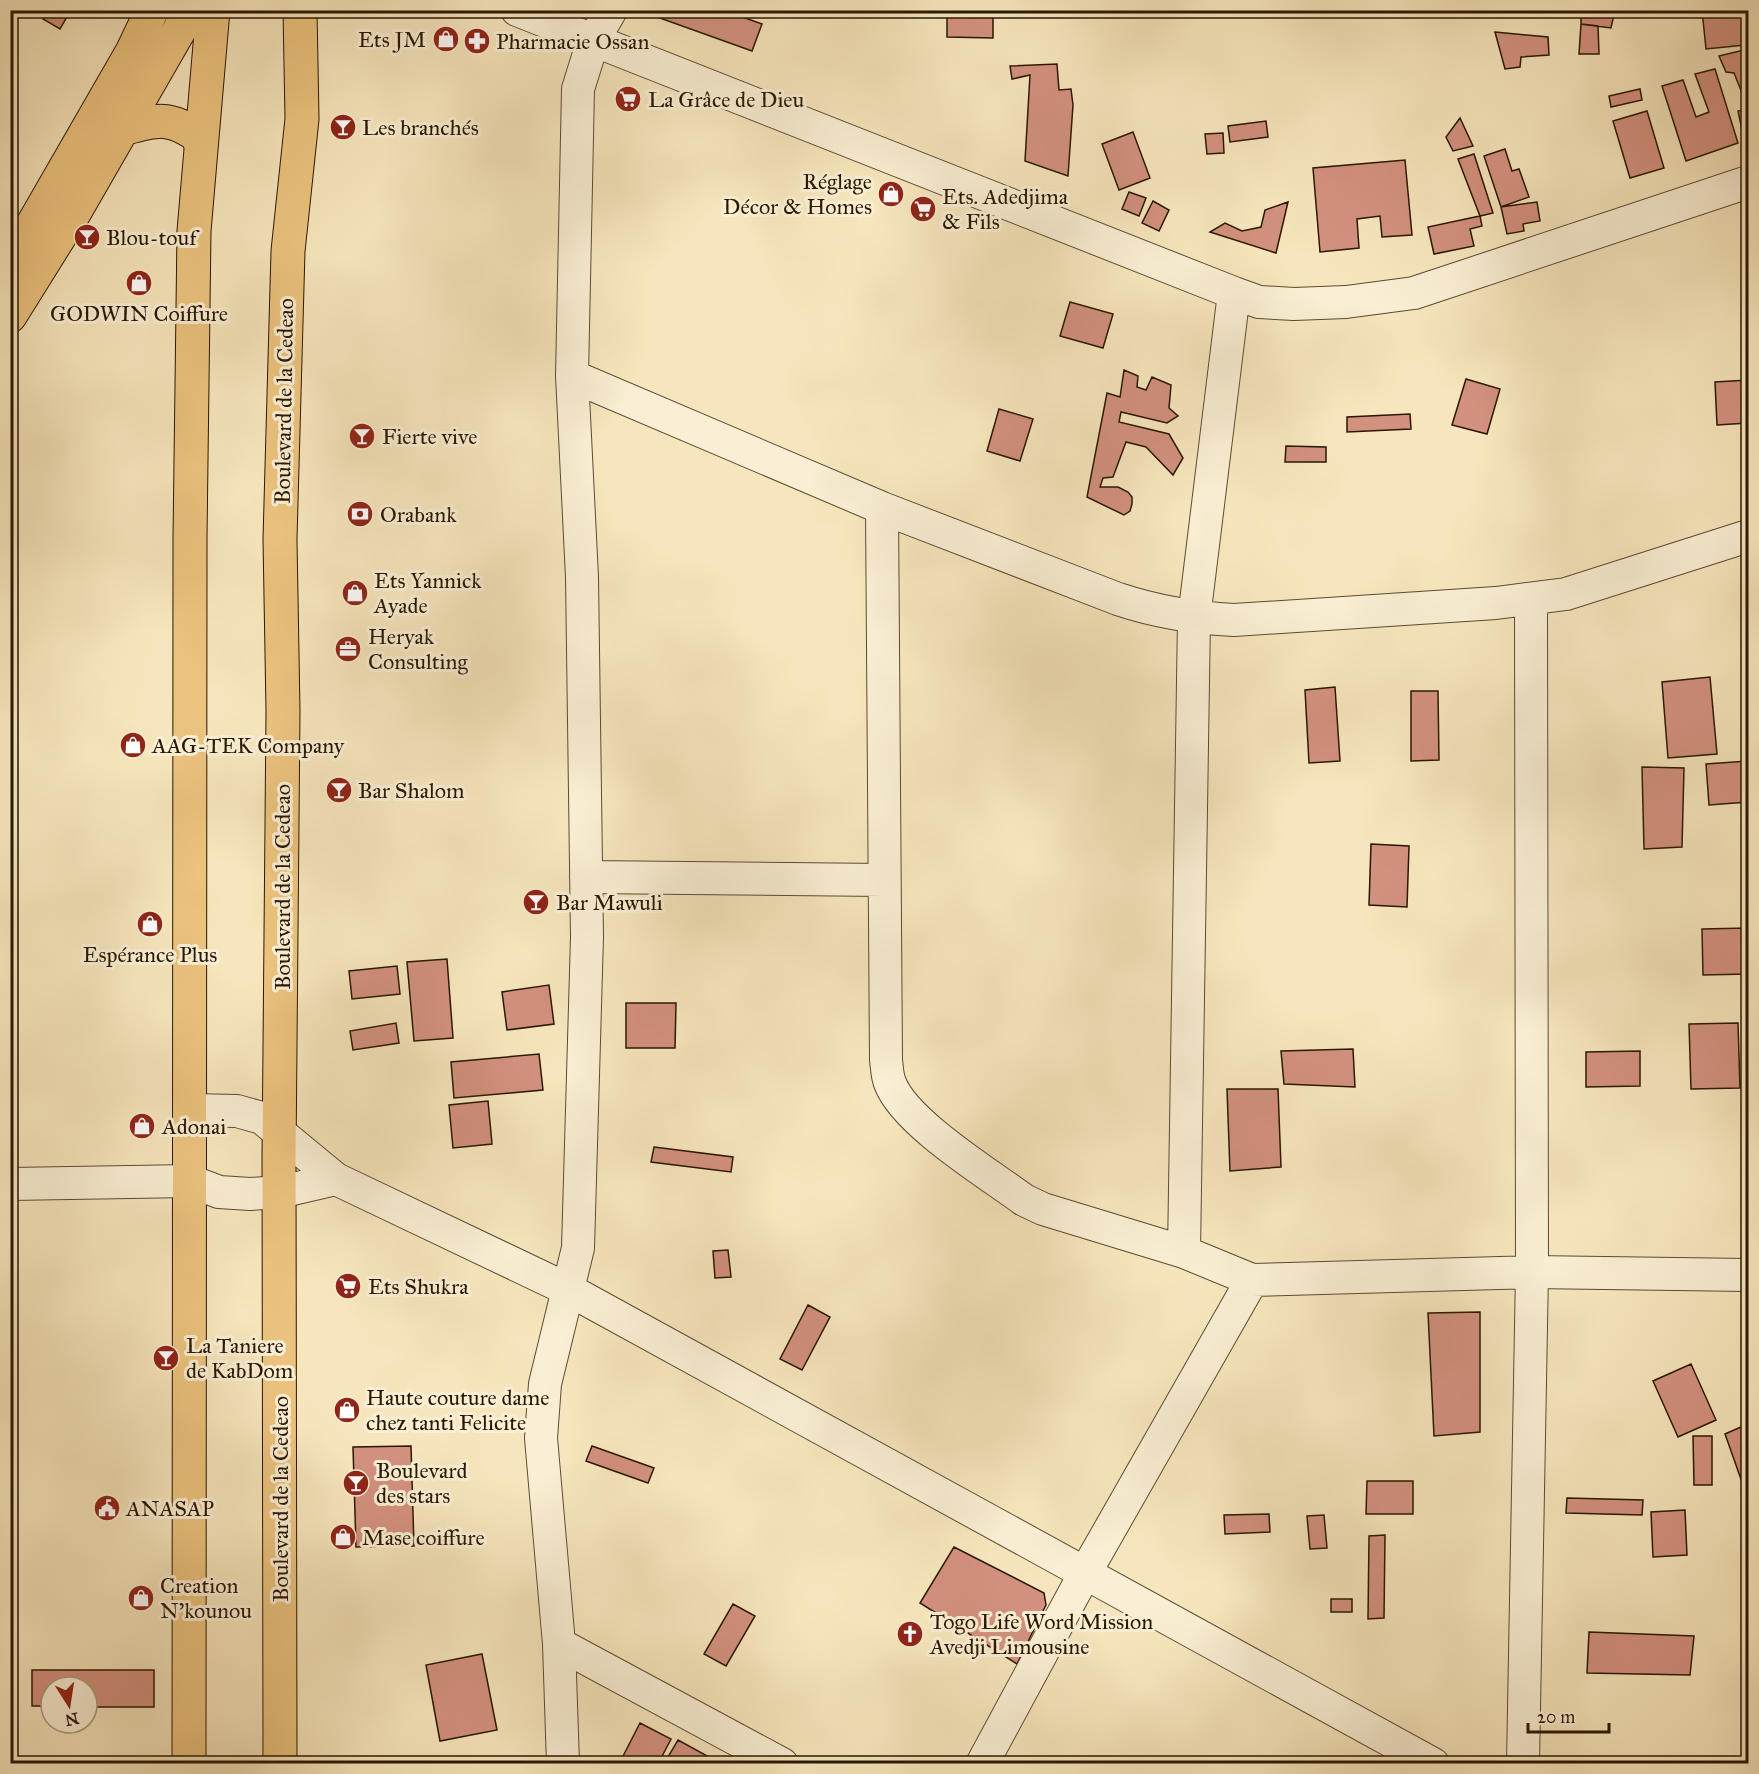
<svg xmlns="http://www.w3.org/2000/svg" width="1759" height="1774" font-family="'IM FELL Great Primer',serif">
	<rect width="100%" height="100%" fill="#f7e6bd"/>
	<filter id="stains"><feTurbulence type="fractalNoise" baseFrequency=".00333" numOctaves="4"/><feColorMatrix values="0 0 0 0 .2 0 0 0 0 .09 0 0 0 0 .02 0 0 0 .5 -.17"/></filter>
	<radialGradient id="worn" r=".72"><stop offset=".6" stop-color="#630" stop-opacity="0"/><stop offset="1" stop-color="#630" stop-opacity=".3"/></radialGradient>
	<path fill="#d3917f" stroke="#291702" stroke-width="1.5" d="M48,10H71L60,29L43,19Z
		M647,10H723L762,24L752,51L646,13Z
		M947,10L993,11V38L947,37Z
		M1581,10H1615L1611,28L1581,24Z
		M1702,10H1741L1745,45L1706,49Z
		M1581,24L1598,26L1599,54H1579Z
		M1495,32L1548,37L1549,55L1521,57L1520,67L1505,69Z
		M1748,49V92L1742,93L1734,73L1726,72L1719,56Z
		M1057,64L1059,90L1071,89L1073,105L1068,176L1025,161L1030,75L1012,79L1010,66Z
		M1715,69L1738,143L1686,161L1662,86L1683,80L1696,117L1709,112L1695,74Z
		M1640,89L1642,100L1611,107L1609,96Z
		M1748,109V158L1738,111Z
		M1647,111L1664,168L1630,178L1613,121Z
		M1460,118L1473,146L1453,151L1446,137Z
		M1266,121L1268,137L1230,142L1228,126Z
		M1133,132L1150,178L1119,190L1102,144Z
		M1223,133L1224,153L1207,154L1205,134Z
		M1505,149L1512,171L1519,169L1529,197L1501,207L1484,156Z
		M1474,154L1493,213L1480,216L1458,159Z
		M1405,160L1412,235L1382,237L1380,216L1357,219L1359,248L1320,252L1313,168Z
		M1129,192L1146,198L1139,216L1122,209Z
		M1153,201L1169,210L1159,231L1142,223Z
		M1288,202L1276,253L1210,232L1225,223L1242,231L1261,227L1265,210Z
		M1537,202L1540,221L1523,224L1524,231L1507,234L1501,207Z
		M1480,216L1482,226L1470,229L1474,246L1434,254L1428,227Z
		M1070,302L1113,314L1103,348L1060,336Z
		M1124,370L1138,376L1137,387L1146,390L1152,377L1171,385L1169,408L1178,416L1167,423L1121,412L1119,422L1169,434L1183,458L1173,475L1146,447L1126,442L1113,477L1103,478L1100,487H1118L1128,492L1132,497V504L1130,511L1124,515L1087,497L1107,393L1120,397Z
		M1466,379L1500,389L1487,434L1452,425Z
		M1748,380V423L1717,425L1715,382Z
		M999,409L1033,419L1020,461L987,451Z
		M1410,414L1411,429L1347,432V417Z
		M1286,446L1326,447V462H1285Z
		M1710,677L1717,754L1668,758L1662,682Z
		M1335,687L1340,761L1309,763L1305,690Z
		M1411,691H1438L1439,760L1411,761Z
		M1748,761V802L1709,805L1706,764Z
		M1642,767L1684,768L1682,847L1644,849Z
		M1371,844L1409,846L1407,907L1369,905Z
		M1748,928V974L1703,975L1702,929Z
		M447,959L453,1038L414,1041L407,962Z
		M397,966L400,994L352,999L349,971Z
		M549,985L554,1024L507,1030L502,992Z
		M626,1003H676L675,1048H626Z
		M396,1023L399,1043L353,1050L350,1031Z
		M1738,1023L1740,1088L1691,1089L1689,1024Z
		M1353,1049L1355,1087L1284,1084L1281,1051Z
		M1640,1051V1086L1586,1087V1052Z
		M539,1054L543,1090L454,1098L451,1062Z
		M1227,1089H1278L1281,1167L1230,1171Z
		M488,1101L492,1144L453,1148L449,1105Z
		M654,1147L733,1157L731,1172L651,1162Z
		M728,1250L731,1277L715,1278L713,1251Z
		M808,1305L830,1317L802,1370L780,1359Z
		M1480,1312V1432L1434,1436L1428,1313Z
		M1691,1364L1716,1420L1678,1437L1653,1381Z
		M1748,1424V1478L1742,1482L1725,1434Z
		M1693,1436H1712V1485H1694Z
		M411,1446L414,1546L356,1547L353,1447Z
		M592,1446L654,1468L648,1483L586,1461Z
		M1367,1481H1413V1514H1366Z
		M1567,1498L1643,1500L1642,1515L1566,1513Z
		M1685,1510L1687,1555L1653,1557L1651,1512Z
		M1269,1514L1270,1532L1225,1534L1224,1515Z
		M1324,1515L1327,1548L1310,1549L1307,1516Z
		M1385,1535L1384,1618L1368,1619L1369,1536Z
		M954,1547L1044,1593L1046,1605L1017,1664L920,1603Z
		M1331,1599H1352V1612H1331Z
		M733,1604L755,1616L726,1666L704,1654Z
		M1589,1632L1694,1636L1690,1675L1587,1673Z
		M482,1654L497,1730L440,1741L426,1665Z
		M32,1670H154V1707H87V1687H51V1706H32Z
		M640,1723L671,1739L658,1764H619Z
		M678,1740L720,1763L680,1764L668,1757Z"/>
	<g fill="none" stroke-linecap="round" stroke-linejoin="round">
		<defs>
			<path id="minor" d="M517,10L1234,293L1259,302L1294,304L1346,302L1414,293L1748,182
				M611,10L593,41L578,89L572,376L582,577L587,937L578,1248L545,1384L541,1438L559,1644L782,1764
				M572,376L882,508L1118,599C1157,612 1193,618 1234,620L1496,603L1566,594L1748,536
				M882,508L886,1060C887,1067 887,1076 890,1083C905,1123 989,1174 1024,1200L1043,1209L1184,1252L1252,1280L1532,1272L1748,1275
				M586,877L884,880
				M190,1110L237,1111L262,1118L336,1179L569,1290L1433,1764
				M10,1184L190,1181L219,1192L250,1194L280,1192L336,1179
				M1184,1252L1194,618L1234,293
				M559,1644L563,1764
				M982,1764L1085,1573L1252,1280
				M1523,1764L1532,1272L1531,599"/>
			<path id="major" d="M123,129C156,120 170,115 199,137L200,143
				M10,264L132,52L152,10
				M10,316L73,215L180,29L188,10
				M189,1764L190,538L194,231L213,10
				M280,1764L279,1158L283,711L280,539L288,251L302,119L300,10"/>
		</defs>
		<use href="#minor" stroke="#5c4b31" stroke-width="34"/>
		<use href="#major" stroke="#291702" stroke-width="35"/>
		<use href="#minor" stroke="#faefd4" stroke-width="32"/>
		<use href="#major" stroke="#ecc37e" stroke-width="33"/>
	</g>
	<defs>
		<symbol id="shop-disc" viewBox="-11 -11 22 22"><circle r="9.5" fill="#8f2418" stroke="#faefd4"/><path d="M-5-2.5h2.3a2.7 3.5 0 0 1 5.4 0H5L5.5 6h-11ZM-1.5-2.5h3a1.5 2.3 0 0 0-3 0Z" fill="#fff"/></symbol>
		<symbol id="pharmacy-disc" viewBox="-11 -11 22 22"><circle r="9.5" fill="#8f2418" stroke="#faefd4"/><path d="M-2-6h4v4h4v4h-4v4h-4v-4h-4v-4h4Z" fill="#fff"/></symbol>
		<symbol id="supermarket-disc" viewBox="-11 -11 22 22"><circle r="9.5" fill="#8f2418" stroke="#faefd4"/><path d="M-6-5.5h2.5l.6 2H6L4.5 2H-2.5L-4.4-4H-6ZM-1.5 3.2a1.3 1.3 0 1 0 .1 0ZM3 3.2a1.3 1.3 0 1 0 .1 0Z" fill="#fff"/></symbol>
		<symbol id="bar-disc" viewBox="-11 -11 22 22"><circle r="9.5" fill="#8f2418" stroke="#faefd4"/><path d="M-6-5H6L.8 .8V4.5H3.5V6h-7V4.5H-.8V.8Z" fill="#fff"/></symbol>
		<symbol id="bank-disc" viewBox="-11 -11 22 22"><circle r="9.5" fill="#8f2418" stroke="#faefd4"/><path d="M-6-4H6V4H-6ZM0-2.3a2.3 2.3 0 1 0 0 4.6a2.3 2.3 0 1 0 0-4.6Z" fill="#fff"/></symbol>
		<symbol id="office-disc" viewBox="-11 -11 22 22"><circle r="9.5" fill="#8f2418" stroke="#faefd4"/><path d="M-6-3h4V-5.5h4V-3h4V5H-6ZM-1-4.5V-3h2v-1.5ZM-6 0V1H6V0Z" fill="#fff"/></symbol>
		<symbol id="civic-disc" viewBox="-11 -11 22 22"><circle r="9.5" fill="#8f2418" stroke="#faefd4"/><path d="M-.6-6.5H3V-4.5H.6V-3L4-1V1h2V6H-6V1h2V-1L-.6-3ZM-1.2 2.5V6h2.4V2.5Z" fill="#fff"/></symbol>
		<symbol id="church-disc" viewBox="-11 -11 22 22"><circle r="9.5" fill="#8f2418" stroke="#faefd4"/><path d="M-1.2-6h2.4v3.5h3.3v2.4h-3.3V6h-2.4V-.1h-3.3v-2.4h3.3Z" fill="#fff"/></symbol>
	</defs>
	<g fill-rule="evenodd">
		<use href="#shop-disc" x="431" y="24" width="30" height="30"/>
		<use href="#pharmacy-disc" x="462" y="26" width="30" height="30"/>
		<use href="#supermarket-disc" x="613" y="84" width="30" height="30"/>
		<use href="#bar-disc" x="328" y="112" width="30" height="30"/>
		<use href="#shop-disc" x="876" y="179" width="30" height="30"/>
		<use href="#supermarket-disc" x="908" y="194" width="30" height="30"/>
		<use href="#bar-disc" x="72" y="222" width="30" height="30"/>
		<use href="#shop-disc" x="124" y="268" width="30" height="30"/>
		<use href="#bar-disc" x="347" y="421" width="30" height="30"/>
		<use href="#bank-disc" x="345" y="499" width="30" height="30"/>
		<use href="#shop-disc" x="340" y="578" width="30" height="30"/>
		<use href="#office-disc" x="333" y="634" width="30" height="30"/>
		<use href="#shop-disc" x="118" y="730" width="30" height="30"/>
		<use href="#bar-disc" x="324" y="775" width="30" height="30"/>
		<use href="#bar-disc" x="521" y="887" width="30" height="30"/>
		<use href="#shop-disc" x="135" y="909" width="30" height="30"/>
		<use href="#shop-disc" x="127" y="1111" width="30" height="30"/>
		<use href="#supermarket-disc" x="333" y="1271" width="30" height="30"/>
		<use href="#bar-disc" x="151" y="1343" width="30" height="30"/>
		<use href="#shop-disc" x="332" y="1395" width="30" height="30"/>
		<use href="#bar-disc" x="341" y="1468" width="30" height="30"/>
		<use href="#civic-disc" x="92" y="1493" width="30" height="30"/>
		<use href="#shop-disc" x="328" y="1522" width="30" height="30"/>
		<use href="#shop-disc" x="126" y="1583" width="30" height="30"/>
		<use href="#church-disc" x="895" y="1619" width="30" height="30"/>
	</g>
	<g text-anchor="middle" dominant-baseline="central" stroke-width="6" stroke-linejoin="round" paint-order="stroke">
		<g font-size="22" fill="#291702" stroke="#faefd4" text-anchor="start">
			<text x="426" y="39" text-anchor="end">Ets JM</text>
			<text x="496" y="41">Pharmacie Ossan</text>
			<text x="648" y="99">La Grâce de Dieu</text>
			<text x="362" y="127">Les branchés</text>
			<text x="872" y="181" text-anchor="end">Réglage<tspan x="872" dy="25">Décor &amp; Homes</tspan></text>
			<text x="942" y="196">Ets. Adedjima<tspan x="942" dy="25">&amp; Fils</tspan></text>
			<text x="106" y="237">Blou-touf</text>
			<text x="139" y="313" text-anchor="middle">GODWIN Coiffure</text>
			<text x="382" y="436">Fierte vive</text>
			<text x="380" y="514">Orabank</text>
			<text x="374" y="580">Ets Yannick<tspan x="374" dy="25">Ayade</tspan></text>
			<text x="368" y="636">Heryak<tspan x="368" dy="25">Consulting</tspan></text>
			<text x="152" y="745">AAG-TEK Company</text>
			<text x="358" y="790">Bar Shalom</text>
			<text x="556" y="902">Bar Mawuli</text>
			<text x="150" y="954" text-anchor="middle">Espérance Plus</text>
			<text x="162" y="1126">Adonai</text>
			<text x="368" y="1286">Ets Shukra</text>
			<text x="186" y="1345">La Taniere<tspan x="186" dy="25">de KabDom</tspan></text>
			<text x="366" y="1397">Haute couture dame<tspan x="366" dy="25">chez tanti Felicite</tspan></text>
			<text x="376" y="1470">Boulevard<tspan x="376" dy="25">des stars</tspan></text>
			<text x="126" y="1508">ANASAP</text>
			<text x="362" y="1537">Mase coiffure</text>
			<text x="160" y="1585">Creation<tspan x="160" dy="25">N'kounou</tspan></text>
			<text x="930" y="1621">Togo Life Word Mission<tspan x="930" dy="25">Avedji Limousine</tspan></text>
		</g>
		<g font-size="22" fill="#291702" stroke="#faefd4">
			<text transform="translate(284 401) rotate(-89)">Boulevard de la Cedeao</text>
			<text transform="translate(282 887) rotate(-90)">Boulevard de la Cedeao</text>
			<text transform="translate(280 1499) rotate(-90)">Boulevard de la Cedeao</text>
		</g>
	</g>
	<rect width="1759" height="1774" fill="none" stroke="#f7e6bd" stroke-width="36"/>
	<rect x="12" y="12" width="1735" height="1750" fill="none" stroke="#291702" stroke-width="3"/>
	<rect x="18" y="18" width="1723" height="1738" fill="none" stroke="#291702" stroke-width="1.5"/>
	<g transform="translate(69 1705) rotate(168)"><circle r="28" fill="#faefd4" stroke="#a69980" stroke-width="1.5"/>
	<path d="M0-4.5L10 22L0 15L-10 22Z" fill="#8f2418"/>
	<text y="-9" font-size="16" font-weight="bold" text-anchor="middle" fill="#291702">N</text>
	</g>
	<path d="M1528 1723v9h81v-9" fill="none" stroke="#291702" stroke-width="3"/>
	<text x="1537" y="1723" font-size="18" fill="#291702" stroke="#faefd4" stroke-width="4.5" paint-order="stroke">20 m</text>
	<rect width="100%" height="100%" filter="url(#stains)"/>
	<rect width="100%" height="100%" fill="url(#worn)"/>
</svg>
